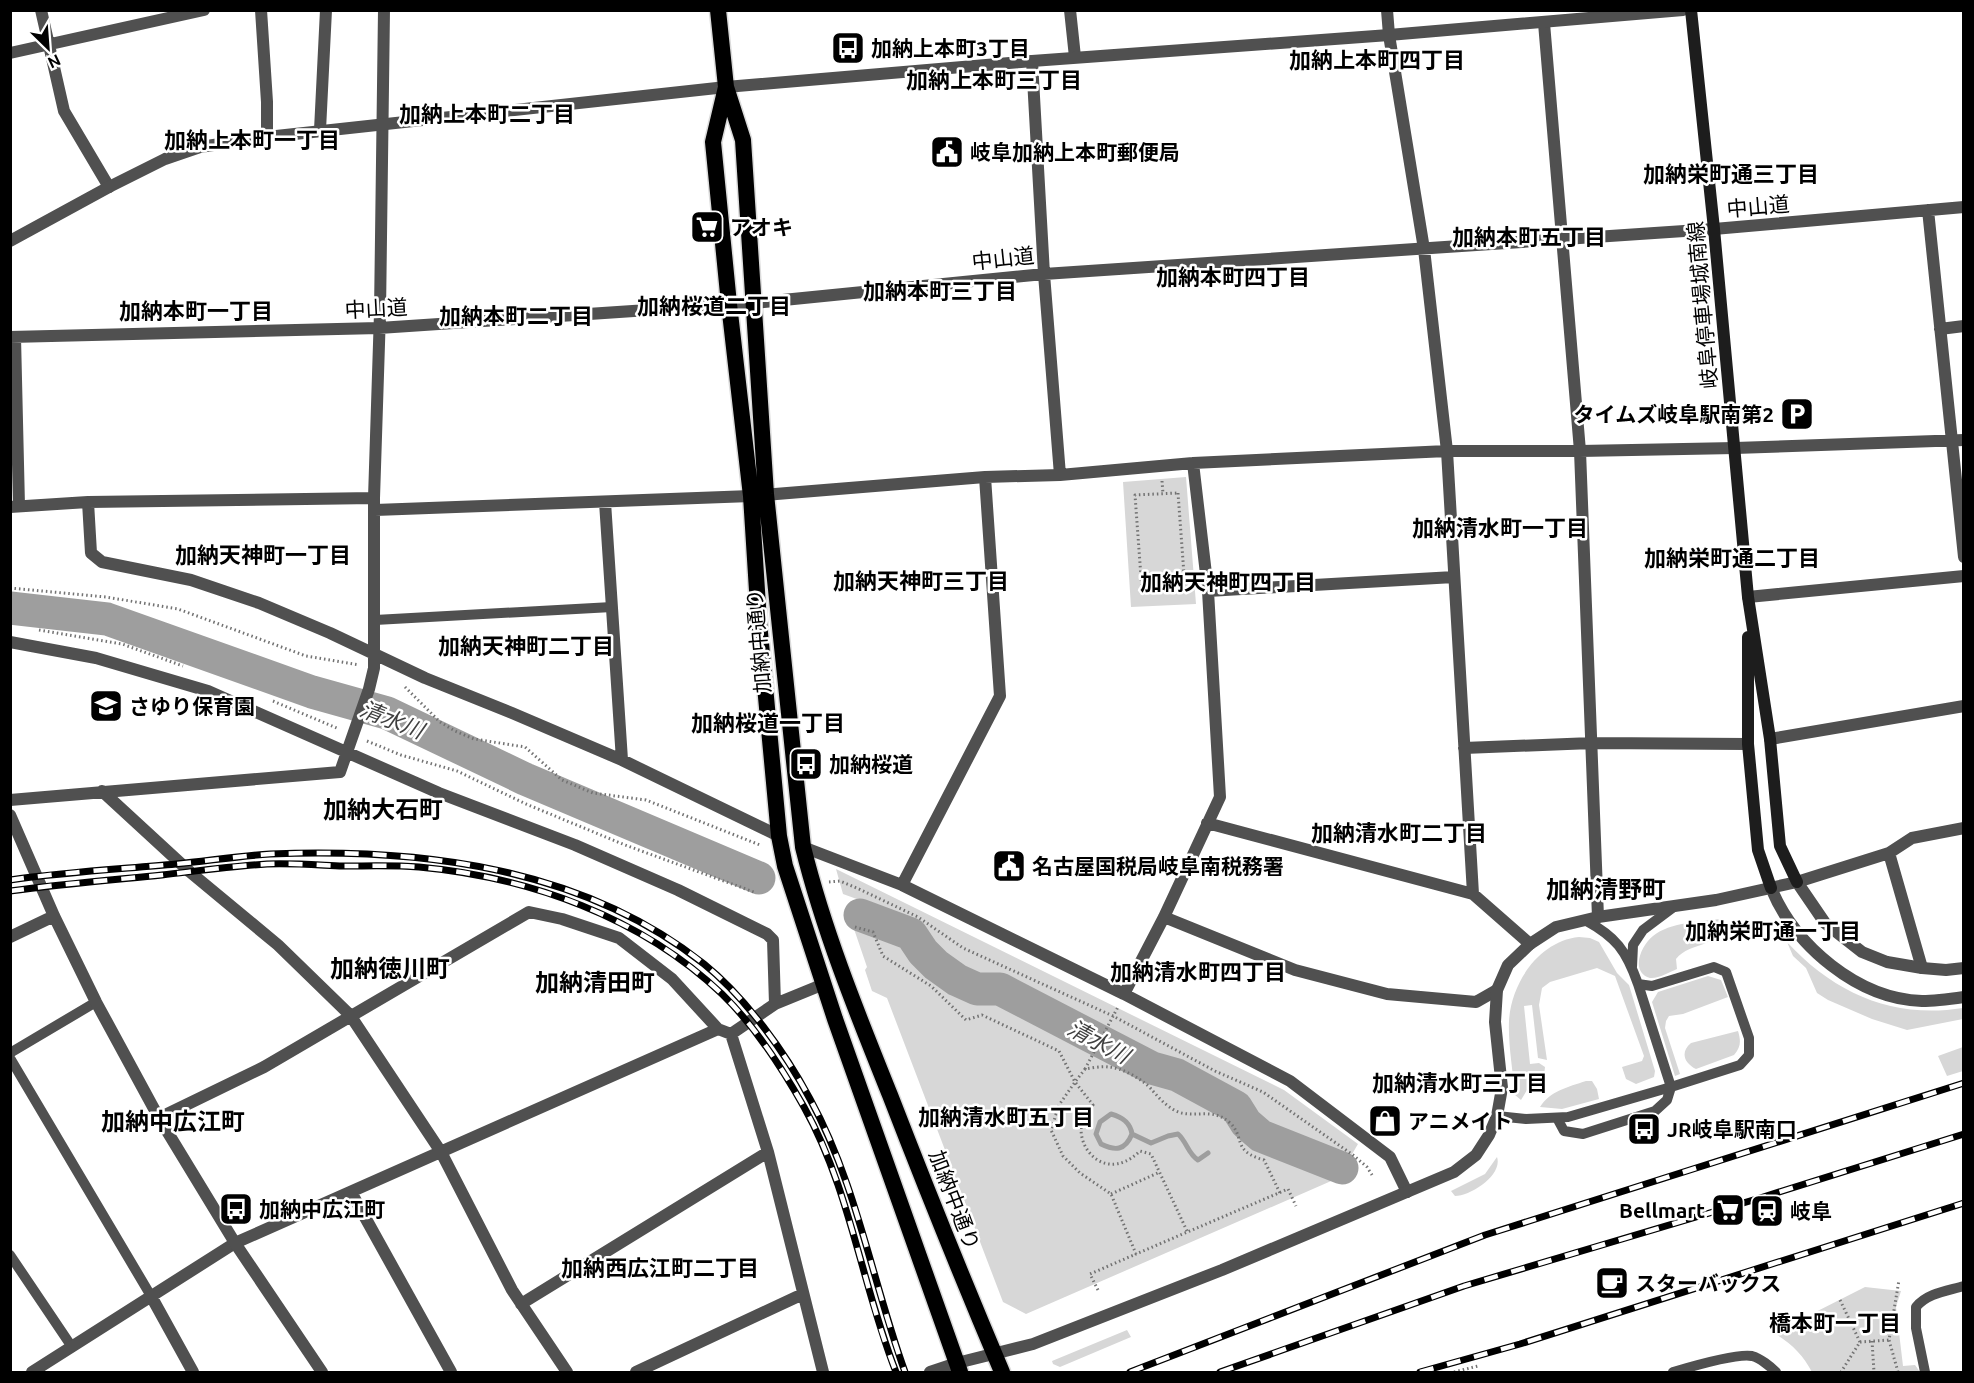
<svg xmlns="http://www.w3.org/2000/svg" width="1974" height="1383" font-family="Ubuntu,'Noto Sans JP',sans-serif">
	<rect width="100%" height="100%" fill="#fff"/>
	<path fill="#d7d7d7" d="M1186,477L1196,604L1131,607L1123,482Z
		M836,869L1284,1090L1358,1144L1338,1178L1026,1314L1003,1302L887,998L872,991L865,970L867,967L854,929L865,902L843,894Z
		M1720,919C1720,951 1691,940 1676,959L1677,969C1670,972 1658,979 1650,978C1629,972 1642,944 1653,936C1671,922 1698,922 1720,919Z
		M1579,937L1590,938L1599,942L1617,973L1629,985L1655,1071L1654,1077L1636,1084L1626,1079L1622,1067L1642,1061L1644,1056L1615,976L1597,968L1550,982L1542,988L1539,1005L1547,1060L1538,1058L1532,1005L1524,1006L1530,1064L1539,1063L1545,1067L1544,1076L1530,1085L1521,1100L1515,1095C1513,1071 1508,1045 1509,1021C1511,983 1539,941 1579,937Z
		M1787,942C1835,994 1893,1019 1963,1008V1019L1907,1030L1872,1019L1828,1000L1817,993L1806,968L1793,956Z
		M1708,976L1721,980L1728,997L1683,1014L1669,1016L1666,1021L1665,1028L1680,1074L1675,1076L1652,1002L1658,992Z
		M1738,1031C1741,1041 1741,1047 1734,1055L1696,1069C1684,1063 1680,1052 1691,1043Z
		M1963,1047V1071L1947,1076L1938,1056Z
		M1586,1081H1592L1597,1089L1599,1099L1562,1109L1540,1107C1550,1091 1568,1087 1586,1081Z
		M1497,1157C1503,1175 1471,1196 1455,1196L1451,1191L1485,1174Z
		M1865,1287L1901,1291L1896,1307L1903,1366L1915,1365L1920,1372H1812C1803,1355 1791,1343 1774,1333Z
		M1127,1330L1131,1337L1060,1367L1053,1364L1052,1361Z"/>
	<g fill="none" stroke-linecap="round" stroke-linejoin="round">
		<path stroke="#9e9e9e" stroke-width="5" d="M1132,1134C1130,1122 1122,1117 1111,1114L1100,1122L1096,1134L1101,1144C1115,1151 1125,1151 1132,1134L1151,1143L1168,1136L1178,1134C1187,1142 1188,1154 1198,1160L1208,1153"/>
		<path stroke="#9e9e9e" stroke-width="33" d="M10,608L107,619L312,692L387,713L525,779L759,878
			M860,915L911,934L923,952L936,965L957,980L977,989H1000L1152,1068L1177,1075L1236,1107L1246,1123L1261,1136L1342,1168"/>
		<defs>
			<path id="trunk" d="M718,10L726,87L743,140L766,494L803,847C824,932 857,1013 890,1095C926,1188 963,1280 1002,1372
				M726,87L713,142L729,304L751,496L759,622L779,836L785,866L835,1019L960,1372"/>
		</defs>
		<use href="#trunk" stroke="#dbdbdb" stroke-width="19"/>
		<path stroke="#727272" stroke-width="3" stroke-dasharray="1.5 3" stroke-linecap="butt" d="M1162,481L1163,494
			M1178,493L1185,588L1142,591L1135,495Z
			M10,588L106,597L178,609L306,656L359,665
			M39,630L122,644L183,666
			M405,687L440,722L455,731L474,739L525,747L562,780L593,793L646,800L760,845
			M273,701L339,729
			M367,741L401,755L457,771L526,804L625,845L754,892
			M829,882L840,881L859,889L918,917L963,948L1113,1016L1215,1071L1263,1092L1353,1155L1367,1167L1372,1175
			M855,927L873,932L883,956L931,986L966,1020L982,1015L1059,1051L1075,1082L1059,1105L1051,1130L1063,1156L1080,1173L1111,1194L1136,1254L1288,1189L1296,1206
			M1085,1069L1118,1007
			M1111,1194L1160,1172
			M1187,1231L1151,1154L1140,1151C1099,1191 1061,1130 1093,1105L1075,1082L1085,1069C1092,1068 1101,1066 1108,1067C1121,1067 1144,1080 1152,1090C1159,1098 1166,1106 1176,1111C1193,1119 1212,1107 1229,1122C1246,1137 1231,1151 1264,1160L1280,1193
			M1098,1290L1090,1274L1136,1254
			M1840,1300L1860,1342L1841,1372
			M1872,1341L1874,1372
			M1860,1342L1889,1340
			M1454,1372L1478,1366
			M1898,1372L1889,1340L1899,1280"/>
		<path stroke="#505050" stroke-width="10" d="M375,620L612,607
			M1632,967L1633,945L1643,930L1675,906
			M10,1053L96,1002
			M10,1058L151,1296
			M1497,1116L1526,1119L1568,1117L1671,1087L1740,1065L1749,1055V1038L1726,972L1714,967L1652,986L1638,984C1626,950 1616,937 1585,920
			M1557,1118L1564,1131L1583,1134L1655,1111L1667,1100L1671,1087L1638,984
			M10,1255L72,1347
			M1673,1372C1690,1367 1736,1353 1752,1356C1760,1358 1771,1367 1776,1372
			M1925,1372L1916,1328V1307C1927,1293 1947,1291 1964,1286"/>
		<path stroke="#505050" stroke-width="12" d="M41,10L64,111L109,187
			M261,10L267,102V137
			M1070,10L1075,57
			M1387,10L1389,35L1424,249L1447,451L1473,894
			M1544,23L1580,451L1598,917
			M10,53L204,10
			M1032,61L1044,274L1060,475
			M320,130L326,10
			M1928,210L1964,557
			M1940,329L1964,326
			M10,337L379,328L753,303L1044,274L1714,229L1964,207
			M15,337L19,506
			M88,502L91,553L102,562L191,580L259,603L330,633L425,678L512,713L622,760L779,836
			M605,502L622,760
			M10,507L88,502L374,498
			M375,510L751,496L985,477L1060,475L1193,463L1447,451H1580L1735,448L1964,440
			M1208,591L1454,577
			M1748,597L1964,576
			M10,642L96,658L208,691L439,793L575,845L678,890L767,934L773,940L775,1004
			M1770,739L1964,706
			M1464,748L1592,743L1748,744
			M102,791L190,872L278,945L350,1015L441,1152L512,1290L567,1372
			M10,800L340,772L369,689L374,668V498L380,313L384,10
			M10,815L54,916L96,1002L159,1118L264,1067L529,912L562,919L619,938L672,979L718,1029L731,1034L768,1152L823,1372
			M1207,823L1473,894L1530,944
			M803,847L902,885L1124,994L1290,1081L1390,1157L1407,1192
			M1889,853L1922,968
			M1797,882L1889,853L1912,838L1964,828
			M902,885L1000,696L985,477
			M1164,917L1295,970L1387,994L1476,1002L1497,990
			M10,937L54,916
			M1124,994L1164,917L1220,797L1208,591L1193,463
			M731,1034L775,1004L824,984
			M351,1192L451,1372
			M151,1296L193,1372
			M521,1304L768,1152
			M32,1372L235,1243L718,1029
			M636,1372L803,1294"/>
		<path stroke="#505050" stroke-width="12" d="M10,241L109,187L165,159L200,147L267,137L726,87L1032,61L1389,35L1683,10
			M1771,888C1795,946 1858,999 1922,1001C1936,1001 1950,999 1964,997
			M159,1118L235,1243L322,1372
			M930,1372L957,1363L1033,1344L1222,1270L1454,1172L1476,1155L1489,1135L1497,1116L1502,1088L1495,1022L1497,990L1508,965L1530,944L1556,927L1598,917L1716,900L1797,882L1825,923L1862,952L1887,962L1922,968L1946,970L1964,968"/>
		<path stroke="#1d1d1d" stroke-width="12" d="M1691,10L1714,229L1748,597L1770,739L1780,846L1797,882
			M1748,637V744L1758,850L1771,888"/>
		<use href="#trunk" stroke="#000" stroke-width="16"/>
		<defs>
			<path id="rail" d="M10,880C65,872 121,869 176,864C207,861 239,856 270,854C422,848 581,867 704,964C745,997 785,1052 810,1099C857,1185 872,1281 905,1372
				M10,891C61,884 111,880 162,875C197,871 232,866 267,864C292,863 318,865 343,866C368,866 394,865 419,867C529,877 641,917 722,994C754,1025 782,1068 804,1107C850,1189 862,1286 896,1372
				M1130,1372L1485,1235L1964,1083
				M1220,1372L1464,1286L1760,1198L1964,1134
				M1420,1372L1520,1344L1964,1203"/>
		</defs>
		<use href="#rail" stroke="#000" stroke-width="7"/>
		<use href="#rail" stroke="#fff" stroke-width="4.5" stroke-dasharray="14" stroke-linecap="butt"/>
	</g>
	<defs>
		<symbol id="bus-square" viewBox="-11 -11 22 22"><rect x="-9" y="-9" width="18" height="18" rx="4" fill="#000" stroke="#fff"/><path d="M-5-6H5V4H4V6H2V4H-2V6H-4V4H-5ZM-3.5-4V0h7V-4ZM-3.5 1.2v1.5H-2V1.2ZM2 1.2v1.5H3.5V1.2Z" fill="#fff"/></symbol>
		<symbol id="civic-square" viewBox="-11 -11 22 22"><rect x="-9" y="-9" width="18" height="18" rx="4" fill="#000" stroke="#fff"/><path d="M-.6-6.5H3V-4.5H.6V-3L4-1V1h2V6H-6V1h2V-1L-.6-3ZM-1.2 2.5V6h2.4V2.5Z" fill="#fff"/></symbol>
		<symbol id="supermarket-square" viewBox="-11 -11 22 22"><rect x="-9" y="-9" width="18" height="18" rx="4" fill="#000" stroke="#fff"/><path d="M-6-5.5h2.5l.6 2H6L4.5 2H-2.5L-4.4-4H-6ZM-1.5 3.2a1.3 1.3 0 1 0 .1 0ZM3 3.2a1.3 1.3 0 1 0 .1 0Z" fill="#fff"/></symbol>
		<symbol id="parking-square" viewBox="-11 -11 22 22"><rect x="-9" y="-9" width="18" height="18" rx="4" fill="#000" stroke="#fff"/><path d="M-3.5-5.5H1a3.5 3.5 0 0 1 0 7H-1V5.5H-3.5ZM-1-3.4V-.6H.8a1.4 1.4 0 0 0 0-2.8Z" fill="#fff"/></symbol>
		<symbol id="school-square" viewBox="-11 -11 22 22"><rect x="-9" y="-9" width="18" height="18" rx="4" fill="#000" stroke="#fff"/><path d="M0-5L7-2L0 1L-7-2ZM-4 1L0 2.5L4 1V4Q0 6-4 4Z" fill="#fff"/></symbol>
		<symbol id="shop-square" viewBox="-11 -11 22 22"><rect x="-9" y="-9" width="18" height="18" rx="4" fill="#000" stroke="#fff"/><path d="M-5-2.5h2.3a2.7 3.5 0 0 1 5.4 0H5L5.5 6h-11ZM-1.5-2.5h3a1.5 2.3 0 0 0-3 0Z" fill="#fff"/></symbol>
		<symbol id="station-square" viewBox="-11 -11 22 22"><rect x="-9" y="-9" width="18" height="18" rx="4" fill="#000" stroke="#fff"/><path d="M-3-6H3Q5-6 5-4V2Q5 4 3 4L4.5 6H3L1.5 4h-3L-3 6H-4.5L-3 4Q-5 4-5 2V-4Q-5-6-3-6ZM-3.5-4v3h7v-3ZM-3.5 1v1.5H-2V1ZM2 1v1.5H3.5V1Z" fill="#fff"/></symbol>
		<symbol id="cafe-square" viewBox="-11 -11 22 22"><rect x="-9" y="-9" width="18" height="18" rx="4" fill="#000" stroke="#fff"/><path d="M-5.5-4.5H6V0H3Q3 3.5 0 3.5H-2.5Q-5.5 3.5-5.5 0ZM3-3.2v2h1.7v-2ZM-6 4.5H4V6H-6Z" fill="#fff"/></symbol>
	</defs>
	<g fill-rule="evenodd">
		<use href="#bus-square" x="829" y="29" width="38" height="38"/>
		<use href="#civic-square" x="928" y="133" width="38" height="38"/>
		<use href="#supermarket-square" x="688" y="208" width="38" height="38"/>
		<use href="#parking-square" x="1778" y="395" width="38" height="38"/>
		<use href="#school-square" x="87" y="687" width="38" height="38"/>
		<use href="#bus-square" x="787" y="745" width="38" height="38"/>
		<use href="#civic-square" x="990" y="847" width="38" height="38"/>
		<use href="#shop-square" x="1366" y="1102" width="38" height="38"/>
		<use href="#bus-square" x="1625" y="1110" width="38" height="38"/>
		<use href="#bus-square" x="217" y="1190" width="38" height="38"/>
		<use href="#supermarket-square" x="1709" y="1191" width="38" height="38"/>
		<use href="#station-square" x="1748" y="1192" width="38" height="38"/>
		<use href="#cafe-square" x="1593" y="1264" width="38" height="38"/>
	</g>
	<g text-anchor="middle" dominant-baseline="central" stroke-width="5" stroke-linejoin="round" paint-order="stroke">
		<g font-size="21" font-weight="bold" fill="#000" stroke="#fff" text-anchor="start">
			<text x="871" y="48">加納上本町3丁目</text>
			<text x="970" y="152">岐阜加納上本町郵便局</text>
			<text x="730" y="227">アオキ</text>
			<text x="1774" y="414" text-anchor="end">タイムズ岐阜駅南第2</text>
			<text x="129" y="706">さゆり保育園</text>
			<text x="829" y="764">加納桜道</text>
			<text x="1032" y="866">名古屋国税局岐阜南税務署</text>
			<text x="1408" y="1121">アニメイト</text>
			<text x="1667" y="1129">JR岐阜駅南口</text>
			<text x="259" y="1209">加納中広江町</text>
			<text x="1705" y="1210" text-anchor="end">Bellmart</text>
			<text x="1790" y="1211">岐阜</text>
			<text x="1635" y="1283">スターバックス</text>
		</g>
		<g font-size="21" fill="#000" stroke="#fff">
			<text transform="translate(1758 206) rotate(-5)">中山道</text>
			<text transform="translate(1003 258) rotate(-6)">中山道</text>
			<text transform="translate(1702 305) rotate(-95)">岐阜停車場城南線</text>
			<text transform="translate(376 308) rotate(-3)">中山道</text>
			<text transform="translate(758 641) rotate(-95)">加納中通り</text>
			<text transform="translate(955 1200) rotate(69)">加納中通り</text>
		</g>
		<g font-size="22" font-weight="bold" fill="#000" stroke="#fff">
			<text x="1377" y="59">加納上本町四丁目</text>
			<text x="994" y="79">加納上本町三丁目</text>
			<text x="487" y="113">加納上本町二丁目</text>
			<text x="252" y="139">加納上本町一丁目</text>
			<text x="1731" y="173">加納栄町通三丁目</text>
			<text x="1529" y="236">加納本町五丁目</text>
			<text x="1233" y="276">加納本町四丁目</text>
			<text x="940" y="290">加納本町三丁目</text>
			<text x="714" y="305">加納桜道二丁目</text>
			<text x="196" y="310">加納本町一丁目</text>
			<text x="516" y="315">加納本町二丁目</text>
			<text x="1500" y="527">加納清水町一丁目</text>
			<text x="263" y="554">加納天神町一丁目</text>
			<text x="1732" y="557">加納栄町通二丁目</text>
			<text x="921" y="580">加納天神町三丁目</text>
			<text x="1228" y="581">加納天神町四丁目</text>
			<text x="526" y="645">加納天神町二丁目</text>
			<text x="768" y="722">加納桜道一丁目</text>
			<text x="1399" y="832">加納清水町二丁目</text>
			<text x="1773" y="930">加納栄町通一丁目</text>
			<text x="1198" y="971">加納清水町四丁目</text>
			<text x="1460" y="1082">加納清水町三丁目</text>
			<text x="1006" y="1116">加納清水町五丁目</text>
			<text x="660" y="1267">加納西広江町二丁目</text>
			<text x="1835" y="1322">橋本町一丁目</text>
		</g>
		<g font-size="22" font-style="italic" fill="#3f3f3f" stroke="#fff">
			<text transform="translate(392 719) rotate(21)">清水川</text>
			<text transform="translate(1099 1041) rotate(28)">清水川</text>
		</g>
		<g font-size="24" font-weight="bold" fill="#000" stroke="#fff">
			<text x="383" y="809">加納大石町</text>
			<text x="1606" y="889">加納清野町</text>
			<text x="390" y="968">加納徳川町</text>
			<text x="595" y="982">加納清田町</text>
			<text x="173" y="1121">加納中広江町</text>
		</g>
	</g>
	<rect width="1974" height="1383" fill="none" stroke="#000000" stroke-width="24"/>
	<g transform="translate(48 48) rotate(155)" stroke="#ffffff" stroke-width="4.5" paint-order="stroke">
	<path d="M0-4.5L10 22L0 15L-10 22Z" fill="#000000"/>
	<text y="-9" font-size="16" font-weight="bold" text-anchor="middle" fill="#000000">N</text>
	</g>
</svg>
